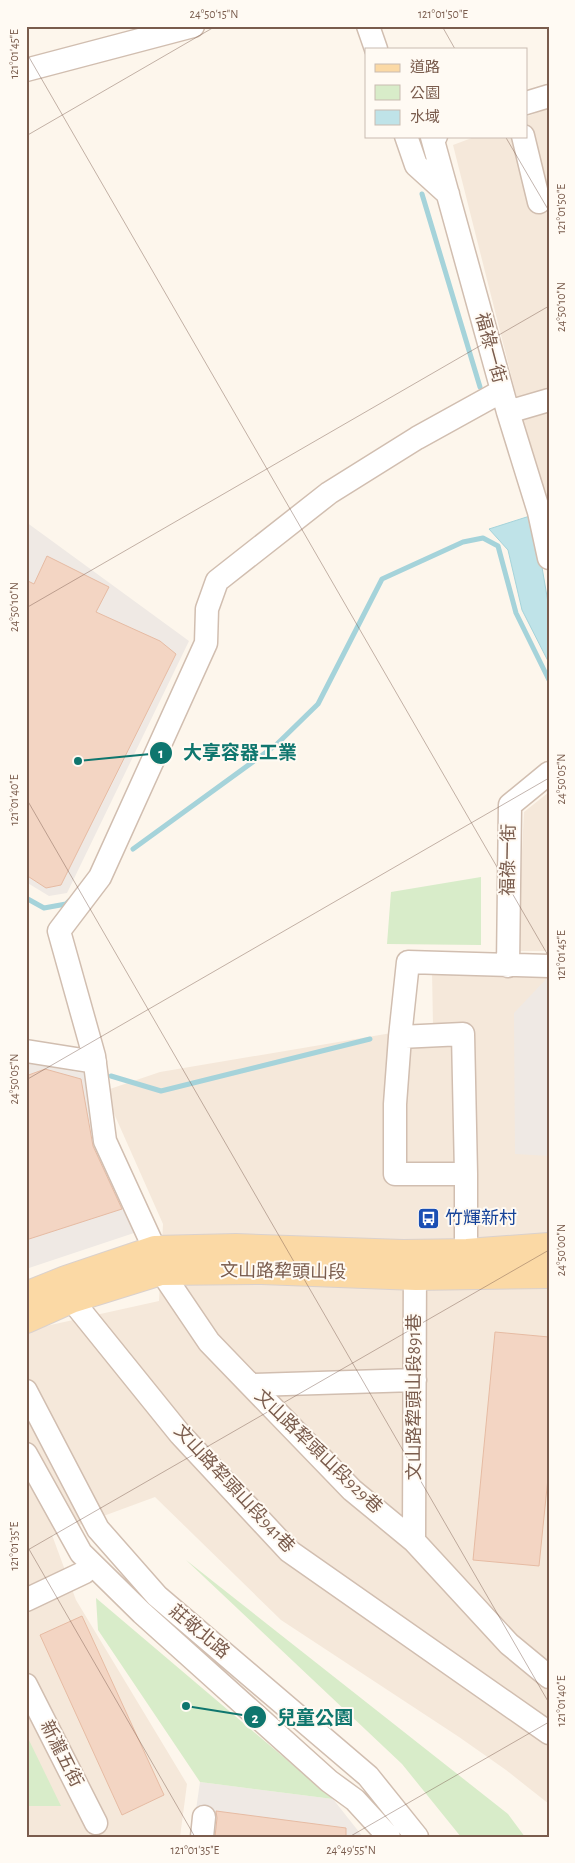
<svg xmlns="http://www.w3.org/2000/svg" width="575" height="1863" font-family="'Alegreya Sans','Noto Sans TC',sans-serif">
	<rect width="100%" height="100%" fill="#fdf6ec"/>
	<path fill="#f5e8da" d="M549,108V525L453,145L477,136H526V117Z
		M549,792V951H517L524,812Z
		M432,971L549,974V1804L506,1770L459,1737L281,1620L155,1497L52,1535L76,1600L187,1784L180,1837H26V1333L37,1328L159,1301L163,1224L104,1091L160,1072L433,1026Z"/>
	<path fill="#efe9e4" d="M26,522L189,641L67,893L49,896L26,882Z
		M549,976V1156L515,1154L514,1013Z
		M26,1063L89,1074L137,1232L26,1269Z
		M200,1782L333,1799L363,1837H192Z"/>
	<path fill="#d8ecc9" d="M481,877V945L387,944L391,892Z
		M186,1560L508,1814L525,1837H461L402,1764Z
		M96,1598L333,1799L200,1782L98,1630Z
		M26,1734L61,1806H26Z"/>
	<path fill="#bfe3e8" stroke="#a5d3da" d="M533,515L549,608V663L522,610L508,550L489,529Z"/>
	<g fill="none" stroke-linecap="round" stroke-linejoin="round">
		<path stroke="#a5d3da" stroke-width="5" d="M422,194L480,387
			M133,849L276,745L318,704L382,579L463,542L483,538L498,546L516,613L549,680
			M26,898L44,908L66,904L69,901
			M111,1076L161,1091L370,1039"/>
	</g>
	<path fill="#f3d5c3" stroke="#e6bba3" d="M47,556L109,587L96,612L160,641L176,654L61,885L46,888L26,875V580L34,584Z
		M45,1069L81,1079L93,1146L122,1209L26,1240V1076Z
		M495,1332L549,1337V1468L539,1566L473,1560Z
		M82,1616L164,1795L122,1815L40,1635Z
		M216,1811L346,1828V1837H215L217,1818Z"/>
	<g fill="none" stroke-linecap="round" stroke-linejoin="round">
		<defs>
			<path id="minor" d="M368,26L376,49
				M26,70L193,26
				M526,103L549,96
				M406,136L416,165L448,194
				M436,136L432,137L508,412L539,512L549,558
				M523,136L539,202
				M502,391L417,438L329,493L217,581L207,609L206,643L100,877L59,931L94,1056L105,1141L155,1250L161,1271L209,1342L352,1490L414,1541L509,1644L549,1677
				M508,412L549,400
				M508,966L510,805L549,773
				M400,1037L463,1034L466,1174V1270
				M26,1051L95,1062
				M466,1174H395V1104L400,1037L408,962L549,966
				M71,1299L180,1434L289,1551L549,1733
				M251,1385L415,1380
				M26,1391L98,1529L157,1596L368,1776L417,1837
				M26,1454L81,1553L142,1613L329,1781L355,1800L389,1837
				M414,1541L415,1260
				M26,1600L85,1572
				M26,1685L96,1823
				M202,1837L204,1817"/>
			<path id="major" d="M26,1296L66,1280L155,1250L236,1248L403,1254L467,1253L549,1247
				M26,1319L71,1299L161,1271L262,1270L416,1276L549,1274"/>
		</defs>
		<use href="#minor" stroke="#d1beb0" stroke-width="25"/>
		<use href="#major" stroke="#dad1cd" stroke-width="30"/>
		<use href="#minor" stroke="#fff" stroke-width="22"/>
		<use href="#major" stroke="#fbd9a5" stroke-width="28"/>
	</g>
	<path fill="none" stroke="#7a5c4d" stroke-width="1" stroke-opacity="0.45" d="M442,26L455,49M26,52L549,957M26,136L216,26M505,136L549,211M26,608L549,306M26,798L549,1703M26,1080L549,778M26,1544L195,1837M26,1551L549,1250M349,1837L549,1722"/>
	<defs>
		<symbol id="bus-square" viewBox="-11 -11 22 22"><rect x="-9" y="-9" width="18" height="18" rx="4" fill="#1a4fb4" stroke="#fffaf3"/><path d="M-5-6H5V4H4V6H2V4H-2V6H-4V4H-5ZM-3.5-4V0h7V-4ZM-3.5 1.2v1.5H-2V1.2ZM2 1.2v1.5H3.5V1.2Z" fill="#fff"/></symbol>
	</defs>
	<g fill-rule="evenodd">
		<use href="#bus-square" x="416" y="1206" width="25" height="25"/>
	</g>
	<g text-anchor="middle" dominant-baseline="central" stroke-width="4" stroke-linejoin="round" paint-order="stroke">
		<g font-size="18" fill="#7a5c4d" stroke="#fffaf3">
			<text transform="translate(490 348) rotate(75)">福祿一街</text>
			<text transform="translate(509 860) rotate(-89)">福祿一街</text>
			<text transform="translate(283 1272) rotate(1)">文山路犂頭山段</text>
			<text transform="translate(415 1397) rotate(-90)">文山路犂頭山段891巷</text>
			<text transform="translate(318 1452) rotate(44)">文山路犂頭山段929巷</text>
			<text transform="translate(234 1489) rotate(47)">文山路犂頭山段941巷</text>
			<text transform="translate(199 1632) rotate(40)">莊敬北路</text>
			<text transform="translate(61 1754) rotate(63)">新瀧五街</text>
		</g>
		<g font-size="18" fill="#164399" stroke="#fffaf3" text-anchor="start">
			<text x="445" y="1219">竹輝新村</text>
		</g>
	</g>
	<path fill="none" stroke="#0f766e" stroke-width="2" d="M78 761L161 753M186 1706L255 1717"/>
	<g fill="#0f766e" stroke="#fffaf3" stroke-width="2">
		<circle cx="78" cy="761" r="5"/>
		<circle cx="186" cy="1706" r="5"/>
		<circle cx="161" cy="753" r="12"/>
		<circle cx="255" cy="1717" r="12"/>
	</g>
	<g font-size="15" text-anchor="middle" font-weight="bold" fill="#fff">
		<text x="161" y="758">1</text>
		<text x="255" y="1723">2</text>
	</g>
	<g font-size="19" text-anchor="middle" font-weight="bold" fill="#0f766e" stroke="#fffaf3" stroke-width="4" stroke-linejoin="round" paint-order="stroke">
		<text x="240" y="759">大享容器工業</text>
		<text x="315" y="1724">兒童公園</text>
	</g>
	<rect width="575" height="1863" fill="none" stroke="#fffaf3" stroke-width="55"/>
	<rect x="365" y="48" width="162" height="90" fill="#fffaf3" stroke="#cabbb1"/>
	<rect x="375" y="64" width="25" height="8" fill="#fbd9a5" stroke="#cabbb1"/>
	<text x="410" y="72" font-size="15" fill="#7a5c4d">道路</text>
	<rect x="375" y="85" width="25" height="15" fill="#d8ecc9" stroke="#cabbb1"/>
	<text x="410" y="98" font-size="15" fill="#7a5c4d">公園</text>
	<rect x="375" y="110" width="25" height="15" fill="#bfe3e8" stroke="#cabbb1"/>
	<text x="410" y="122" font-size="15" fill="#7a5c4d">水域</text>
	<rect x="28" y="28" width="520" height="1808" fill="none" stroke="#7a5c4d" stroke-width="2"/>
	<g font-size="12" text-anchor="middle" fill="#7a5c4d">
		<text x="214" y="18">24°50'15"N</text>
		<text x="443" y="18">121°01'50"E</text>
		<text transform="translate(14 54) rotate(-90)" y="4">121°01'45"E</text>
		<text transform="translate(561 209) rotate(-90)" y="4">121°01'50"E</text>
		<text transform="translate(561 307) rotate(-90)" y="4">24°50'10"N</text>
		<text transform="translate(14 607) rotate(-90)" y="4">24°50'10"N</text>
		<text transform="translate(561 779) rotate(-90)" y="4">24°50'05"N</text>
		<text transform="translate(14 800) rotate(-90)" y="4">121°01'40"E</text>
		<text transform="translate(561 955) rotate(-90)" y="4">121°01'45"E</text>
		<text transform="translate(14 1079) rotate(-90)" y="4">24°50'05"N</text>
		<text transform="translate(561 1250) rotate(-90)" y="4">24°50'00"N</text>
		<text transform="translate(14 1546) rotate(-90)" y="4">121°01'35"E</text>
		<text transform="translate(561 1701) rotate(-90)" y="4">121°01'40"E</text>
		<text x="195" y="1854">121°01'35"E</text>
		<text x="351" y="1854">24°49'55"N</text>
	</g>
</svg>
